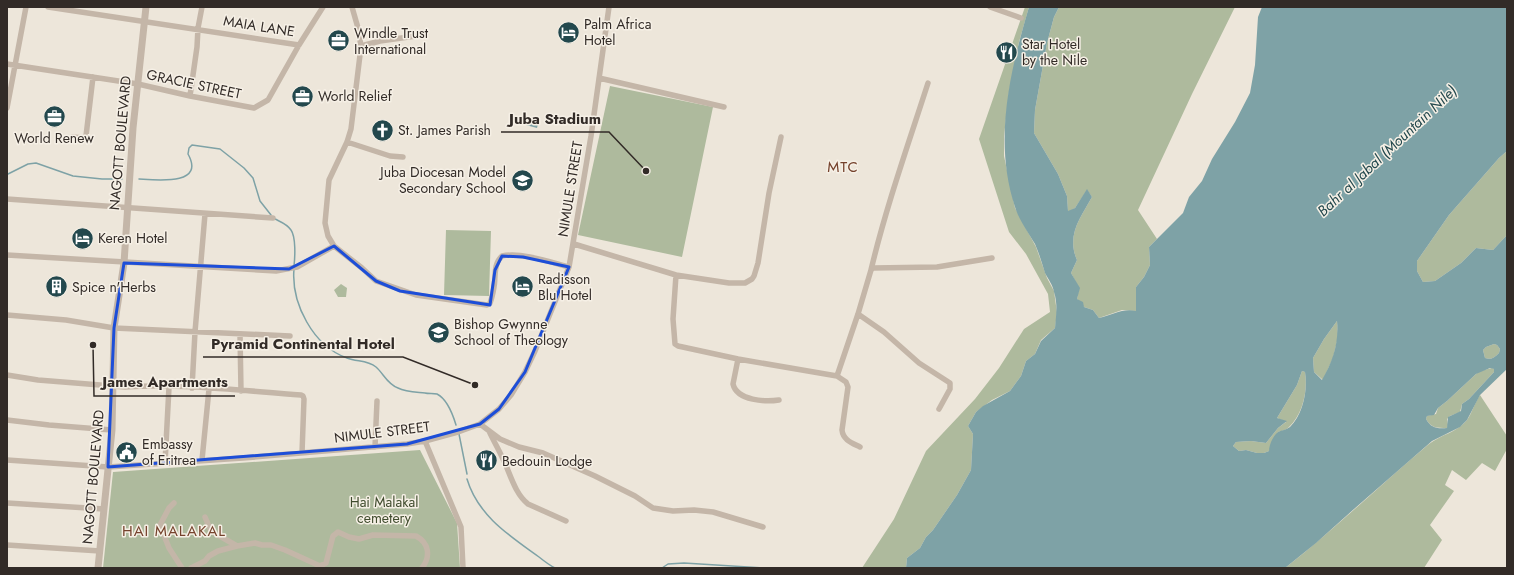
<svg xmlns="http://www.w3.org/2000/svg" width="1514" height="575" font-family="Jost,sans-serif">
	<rect width="100%" height="100%" fill="#ede6da"/>
	<path fill="#aeba9d" d="M1025,7H1029L1019,42L1009,92L1004,136V156L1015,208L1036,247L1047,278L1054,291L1057,313L1055,328L1041,340L1035,354L1026,361L1021,376L1010,391L992,400L976,412L968,426L973,434L971,470L957,495L933,530L926,537L920,548L907,558L906,568H862L894,519L926,451L975,399L999,368L1024,329L1050,312L1048,294L1026,254L1009,232L979,139Z
		M1059,7H1235L1192,94L1138,210L1157,239L1149,247L1150,265L1144,277L1136,287V311L1122,310L1099,318L1093,310L1084,307L1077,299L1079,288L1071,273L1077,260C1066,235 1081,217 1092,197L1087,190L1075,208L1068,212L1067,196L1058,174L1034,133L1035,110L1047,43L1054,17Z
		M610,86L713,107L682,257L578,235Z
		M1507,151V235L1493,250L1476,248L1461,263L1435,281L1423,282L1417,271V261L1449,215L1499,158Z
		M446,230L491,231L489,296L444,295Z
		M341,284L347,288L346,297H338L334,290Z
		M1337,321L1338,337L1333,358L1323,380L1314,372L1313,358L1324,339Z
		M1494,344L1497,345L1500,349L1499,353C1494,358 1491,360 1485,358L1483,350L1486,347Z
		M1492,368L1494,369V372L1469,399L1462,404L1460,412L1450,416L1447,419L1448,425L1447,428C1437,428 1431,428 1426,419L1427,416L1436,414L1438,408L1447,401L1476,374L1480,371Z
		M1302,371L1305,372C1308,390 1303,414 1289,427C1286,430 1282,431 1278,432L1269,451L1264,453H1257L1246,450L1239,451L1233,446L1236,442L1251,441L1266,443L1278,428L1286,422L1277,418L1297,385Z
		M1480,395L1507,436V449L1495,471L1482,463L1466,480L1452,470L1445,485L1454,491L1430,525L1442,540L1424,568H1285C1335,529 1380,485 1429,444C1440,435 1458,432 1467,420C1472,413 1475,402 1480,395Z
		M420,450L457,523L460,568H103L113,472Z"/>
	<path fill="#7ea2a6" fill-rule="evenodd" d="M1029,7H1059L1054,17L1047,43L1035,110L1034,133L1058,174L1067,196L1068,211L1075,208L1087,189L1092,197C1081,217 1066,235 1077,260L1071,273L1080,288L1077,299L1083,302L1084,307L1093,310L1099,318C1112,315 1123,308 1136,311V287L1144,277L1150,265L1149,247L1183,213L1189,197L1202,181L1212,159L1235,122L1250,93L1255,65L1258,17L1262,7H1507V151L1499,158L1449,215L1417,261V271L1423,282L1435,281L1461,263L1476,248L1493,250L1507,235V369L1480,395L1467,420L1460,427L1432,441L1354,509L1316,543L1285,568H906L907,558L920,548L926,537L933,530L957,495L971,470L973,434L968,426L976,412L983,406L1010,391L1021,376L1026,361L1035,354L1041,341L1055,328C1056,316 1058,304 1054,292C1053,285 1048,279 1045,273C1042,263 1039,253 1035,244C1028,232 1019,220 1015,207C993,141 1010,71 1029,7ZM1337,321C1339,343 1333,361 1322,380L1314,372L1313,358L1324,339ZM1494,344L1497,345L1500,349L1499,353C1494,358 1491,360 1485,358L1483,350L1486,347ZM1490,368L1494,369V372L1469,399L1462,404L1461,411L1448,417L1447,428C1437,429 1431,428 1426,419L1427,416L1434,415L1438,408L1447,401L1476,374ZM1302,371L1305,372C1308,390 1303,414 1290,427C1286,430 1282,430 1278,432C1273,436 1269,445 1269,451L1264,453H1257L1246,450L1239,451L1233,446L1236,442L1251,441L1266,443L1278,428L1287,421L1277,418L1297,385Z
		M524,116L539,120L537,128L522,124Z"/>
	<g fill="none" stroke-linecap="round" stroke-linejoin="round">
		<path stroke="#7ea2a6" stroke-width="1.5" d="M8,174L28,164L36,163L73,176L102,179H122
			M139,179C156,180 206,186 188,154L189,148L192,145L220,149L244,168L253,178L260,201L271,215
			M275,219C281,222 287,224 291,230C296,237 295,257 294,266
			M294,269C291,303 313,346 347,358C357,362 367,360 376,367C384,374 387,384 398,388C406,392 416,392 425,393C428,394 434,393 437,394C447,399 453,415 456,425
			M459,434L467,474
			M467,479C478,516 510,536 539,557C544,561 549,565 555,568
			M662,568L668,564L684,563L764,568"/>
		<path stroke="#c4b6a8" stroke-width="5.5" d="M48,7L299,45
			M352,7L358,28L361,46L360,55L351,129L347,142L329,180L325,223L328,236L334,246L362,268L376,281L416,295L487,305L490,303C492,298 493,293 494,287C496,277 493,264 502,256C522,252 550,262 569,267
			M990,7L1021,18
			M361,46L380,41L416,36
			M7,64L138,84L190,96L254,108L268,100L299,45L323,7
			M599,78L724,107
			M190,96L197,47L198,28L202,7
			M7,108L26,7
			M72,137L84,138L86,136L93,77
			M347,142L390,156L403,157
			M7,199L273,218
			M574,244L676,275L729,283H745L752,279L754,276L758,263L769,193L781,137
			M7,255L276,271L297,267L334,246
			M871,270C886,207 908,145 928,83
			M676,275L673,319L675,344L678,346L738,359L837,376L858,314L871,270L873,268L937,267L992,258
			M858,314L884,332L919,363L950,383V389L939,409
			M7,315L66,320L114,328L290,336
			M240,334L241,391
			M738,359L733,384C737,401 766,402 779,400
			M7,375L38,380L125,387C182,383 244,391 301,395L303,396L304,399L302,453
			M837,376L846,382L848,387L842,430C843,440 852,443 860,447
			M192,388L195,332L205,214
			M7,420L49,425L112,430
			M480,424L500,439L519,447L543,453L595,476L635,496L653,508L673,511L694,510L713,512L763,527
			M489,431C493,440 498,448 502,457C510,472 514,493 528,504L566,521
			M425,441L461,527L463,568
			M375,447L377,401
			M7,460L108,467L243,458L407,444L425,441L458,432L480,424L499,409L511,395L525,372L535,351L569,267L591,136L609,7
			M202,460L209,389
			M165,463L169,387
			M7,503L104,509
			M174,503L169,508L160,525L169,548L182,568
			M205,517L211,531L237,546L255,543L262,545H271L285,550L320,566L326,563L333,536L338,532L349,537L359,539L373,535L416,536C429,543 431,556 422,568
			M7,545L100,551
			M191,568L205,561L209,556L218,551L237,546"/>
		<path stroke="#c4b6a8" stroke-width="7" d="M98,568L112,430L114,328L124,263L133,128L146,7"/>
	</g>
	<path fill="none" stroke="#1d4ed8" stroke-width="3" stroke-linejoin="round" d="M334,246L376,281L400,291L490,305L495,270L502,256L523,257L569,267L525,372L499,409L480,424L407,444L108,467L114,328L124,263L289,269Z"/>
	<defs>
		<symbol id="hotel-disc" viewBox="-11 -11 22 22"><circle r="9.5" fill="#23484d" stroke="#f6f0e6"/><path d="M-6-4.5h1.5V1H6V5H4.5V3h-9V5H-6ZM-4 0a1.8 1.8 0 1 1 3.6 0ZM.5 0V-2.5h3Q6-2.5 6 0Z" fill="#fff"/></symbol>
		<symbol id="office-disc" viewBox="-11 -11 22 22"><circle r="9.5" fill="#23484d" stroke="#f6f0e6"/><path d="M-6-3h4V-5.5h4V-3h4V5H-6ZM-1-4.5V-3h2v-1.5ZM-6 0V1H6V0Z" fill="#fff"/></symbol>
		<symbol id="restaurant-disc" viewBox="-11 -11 22 22"><circle r="9.5" fill="#23484d" stroke="#f6f0e6"/><path d="M-5-6h1v4h1v-4h1v4h1v-4h1v5L-1.5 .5V6h-2V.5L-5-1ZM5-6V6H3V1.5H1.5Q1.5-4 5-6Z" fill="#fff"/></symbol>
		<symbol id="church-disc" viewBox="-11 -11 22 22"><circle r="9.5" fill="#23484d" stroke="#f6f0e6"/><path d="M-1.2-6h2.4v3.5h3.3v2.4h-3.3V6h-2.4V-.1h-3.3v-2.4h3.3Z" fill="#fff"/></symbol>
		<symbol id="school-disc" viewBox="-11 -11 22 22"><circle r="9.5" fill="#23484d" stroke="#f6f0e6"/><path d="M0-5L7-2L0 1L-7-2ZM-4 1L0 2.5L4 1V4Q0 6-4 4Z" fill="#fff"/></symbol>
		<symbol id="building-disc" viewBox="-11 -11 22 22"><circle r="9.5" fill="#23484d" stroke="#f6f0e6"/><path d="M-4-6H4V6H1V3H-1V6H-4ZM-2.5-4.3h1.7v1.8h-1.7ZM.8-4.3h1.7v1.8H.8ZM-2.5-1h1.7V.8h-1.7ZM.8-1h1.7V.8H.8Z" fill="#fff"/></symbol>
		<symbol id="university-disc" viewBox="-11 -11 22 22"><circle r="9.5" fill="#23484d" stroke="#f6f0e6"/><path d="M0-5L7-2L0 1L-7-2ZM-4 1L0 2.5L4 1V4Q0 6-4 4Z" fill="#fff"/></symbol>
		<symbol id="civic-disc" viewBox="-11 -11 22 22"><circle r="9.5" fill="#23484d" stroke="#f6f0e6"/><path d="M-.6-6.5H3V-4.5H.6V-3L4-1V1h2V6H-6V1h2V-1L-.6-3ZM-1.2 2.5V6h2.4V2.5Z" fill="#fff"/></symbol>
	</defs>
	<g fill-rule="evenodd">
		<use href="#hotel-disc" x="556" y="20" width="25" height="25"/>
		<use href="#office-disc" x="326" y="28" width="25" height="25"/>
		<use href="#restaurant-disc" x="994" y="40" width="25" height="25"/>
		<use href="#office-disc" x="290" y="84" width="25" height="25"/>
		<use href="#office-disc" x="42" y="104" width="25" height="25"/>
		<use href="#church-disc" x="370" y="118" width="25" height="25"/>
		<use href="#school-disc" x="510" y="168" width="25" height="25"/>
		<use href="#hotel-disc" x="70" y="226" width="25" height="25"/>
		<use href="#building-disc" x="44" y="274" width="25" height="25"/>
		<use href="#hotel-disc" x="510" y="274" width="25" height="25"/>
		<use href="#university-disc" x="426" y="320" width="25" height="25"/>
		<use href="#civic-disc" x="114" y="440" width="25" height="25"/>
		<use href="#restaurant-disc" x="474" y="448" width="25" height="25"/>
	</g>
	<g text-anchor="middle" dominant-baseline="central" stroke-width="3" stroke-linejoin="round" paint-order="stroke">
		<g font-size="14" fill="#322b27" stroke="#f6f0e6" text-anchor="start">
			<text x="584" y="24">Palm Africa<tspan x="584" dy="16">Hotel</tspan></text>
			<text x="354" y="33">Windle Trust<tspan x="354" dy="16">International</tspan></text>
			<text x="1022" y="44">Star Hotel<tspan x="1022" dy="16">by the Nile</tspan></text>
			<text x="318" y="96">World Relief</text>
			<text x="398" y="130">St. James Parish</text>
			<text x="54" y="138" text-anchor="middle">World Renew</text>
			<text x="506" y="172" text-anchor="end">Juba Diocesan Model<tspan x="506" dy="16">Secondary School</tspan></text>
			<text x="98" y="238">Keren Hotel</text>
			<text x="538" y="279">Radisson<tspan x="538" dy="16">Blu Hotel</tspan></text>
			<text x="72" y="287">Spice n'Herbs</text>
			<text x="454" y="324">Bishop Gwynne<tspan x="454" dy="16">School of Theology</tspan></text>
			<text x="142" y="444">Embassy<tspan x="142" dy="16">of Eritrea</tspan></text>
			<text x="502" y="461">Bedouin Lodge</text>
		</g>
		<g font-size="14" fill="#322b27" stroke="#f6f0e6">
			<text transform="translate(259 26) rotate(9)">MAIA LANE</text>
			<text transform="translate(194 84) rotate(12)">GRACIE STREET</text>
			<text transform="translate(120 143) rotate(-85)">NAGOTT BOULEVARD</text>
			<text transform="translate(570 189) rotate(-81)">NIMULE STREET</text>
			<text transform="translate(382 432) rotate(-7)">NIMULE STREET</text>
			<text transform="translate(93 477) rotate(-85)">NAGOTT BOULEVARD</text>
		</g>
		<g font-size="14" fill="#404c2e" stroke="#f6f0e6">
			<text x="384" y="502">Hai Malakal<tspan x="384" dy="16">cemetery</tspan></text>
		</g>
		<g font-size="15" font-style="italic" fill="#23484d" stroke="#f6f0e6">
			<text transform="translate(1387 151) rotate(-43)">Bahr al Jabal (Mountain Nile)</text>
		</g>
		<g font-size="15" letter-spacing="1" fill="#75422c" stroke="#f6f0e6">
			<text x="843" y="167">MTC</text>
			<text x="174" y="531">HAI MALAKAL</text>
		</g>
	</g>
	<path fill="none" stroke="#322b27" stroke-width="1.5" d="M646 171L609 132H501M475 385L403 357H203M93 345L94 396H235"/>
	<g fill="#322b27" stroke="#f6f0e6" stroke-width="1.5">
		<circle cx="646" cy="171" r="4"/>
		<circle cx="475" cy="385" r="4"/>
		<circle cx="93" cy="345" r="4"/>
	</g>
	<g font-size="15" text-anchor="middle" font-weight="bold" fill="#322b27" stroke="#f6f0e6" stroke-width="3" stroke-linejoin="round" paint-order="stroke">
		<text x="555" y="124">Juba Stadium</text>
		<text x="303" y="349">Pyramid Continental Hotel</text>
		<text x="165" y="387">James Apartments</text>
	</g>
	<rect width="1514" height="575" fill="none" stroke="#322b27" stroke-width="16"/>
</svg>
